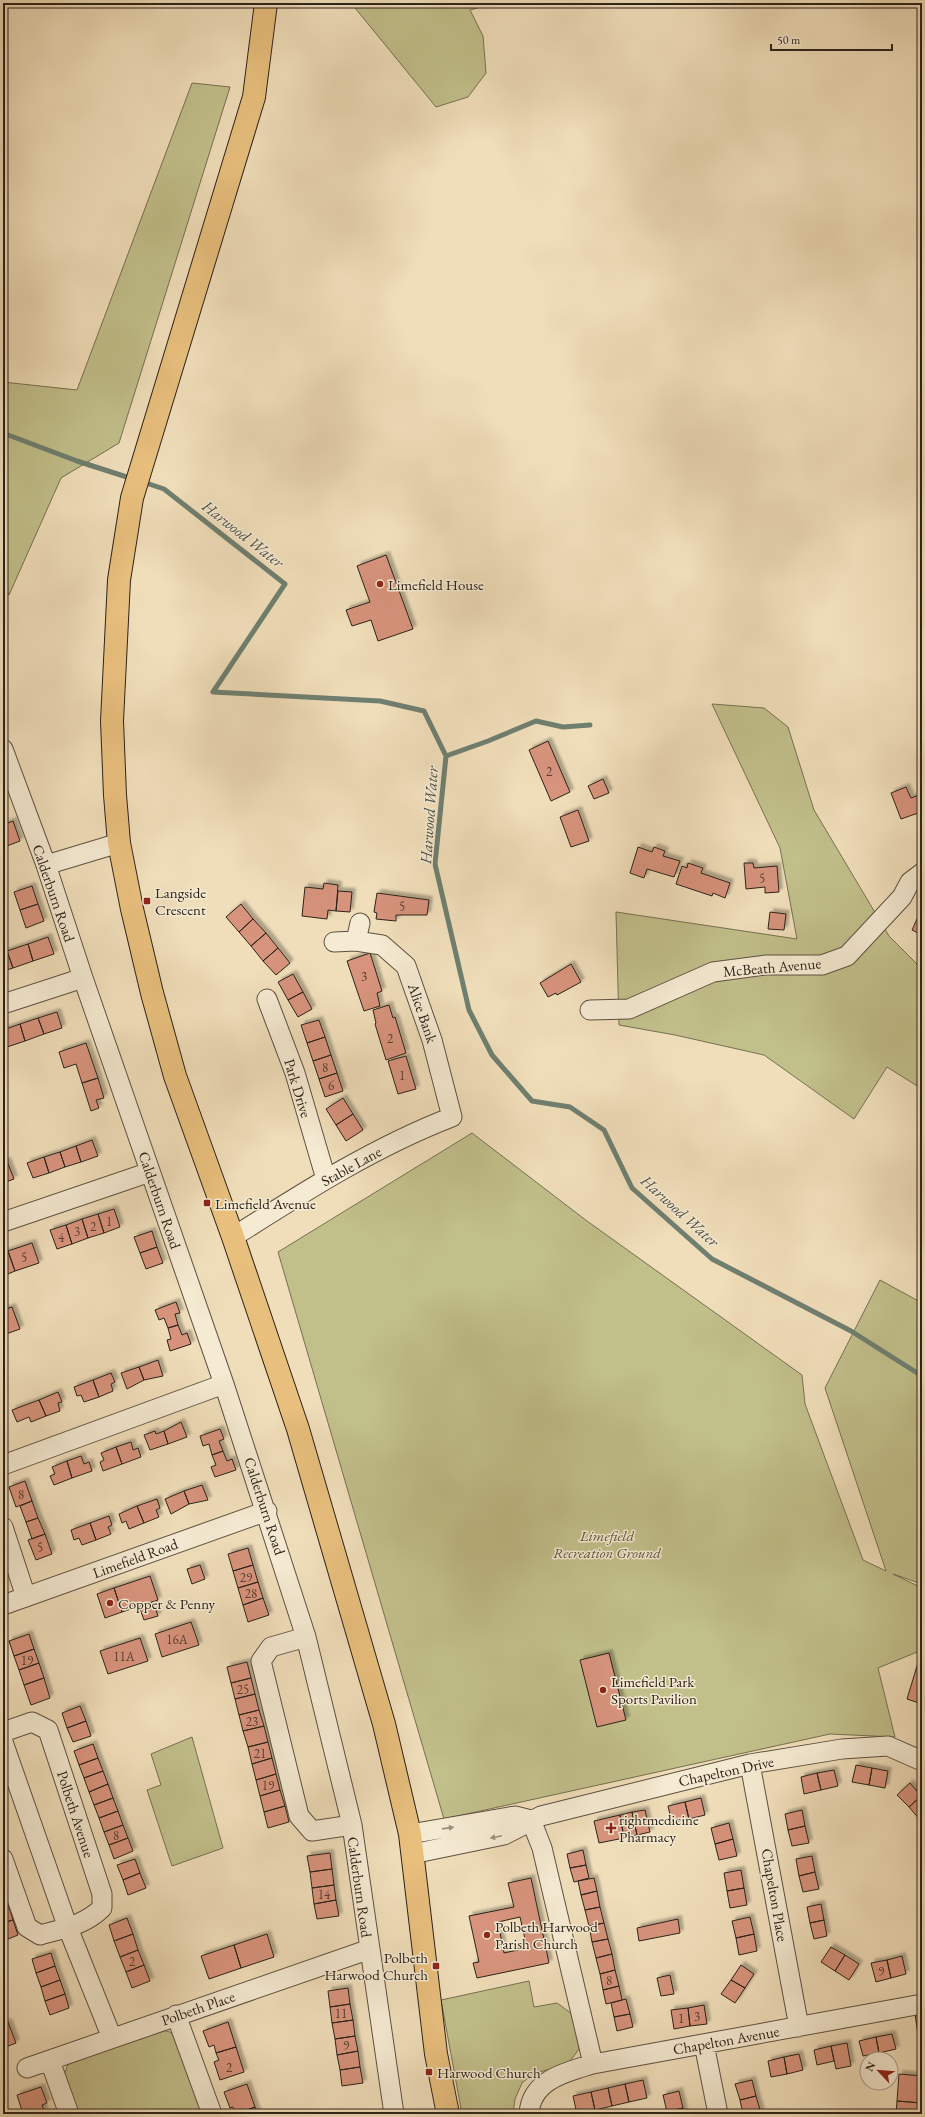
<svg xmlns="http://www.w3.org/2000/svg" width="925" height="2117" font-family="'EB Garamond',serif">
	<defs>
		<filter id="shadow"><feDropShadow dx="3.5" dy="-3.5" stdDeviation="1" flood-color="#0004"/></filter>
	</defs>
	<rect width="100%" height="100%" fill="#f0deba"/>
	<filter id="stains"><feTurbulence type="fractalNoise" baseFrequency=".005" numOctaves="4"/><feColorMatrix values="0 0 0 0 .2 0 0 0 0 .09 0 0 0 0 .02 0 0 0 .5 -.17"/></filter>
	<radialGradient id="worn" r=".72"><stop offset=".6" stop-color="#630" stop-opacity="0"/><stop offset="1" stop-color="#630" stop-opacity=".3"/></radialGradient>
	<path fill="#c1bf8a" stroke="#767052" d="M351,3H495L470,10L483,36L486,73L468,97L436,107Z
		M192,83L230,87L119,443L61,478L9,595L3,583V382L77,390Z
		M712,704L764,708L788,727L814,810L889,936L922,969V1089L887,1067L854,1119L764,1055L675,1035L619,1025L616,912L797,939L780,848Z
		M472,1133L587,1221L802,1375L805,1404L863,1560L886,1571L825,1388L880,1280L922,1303V1584L893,1574L922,1588V1650L878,1668L895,1737L830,1734L444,1819L278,1252Z
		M192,1737L223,1848L172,1866L147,1790L161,1785L151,1754Z
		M529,1981L534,2007L557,2003L575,2016L579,2049L568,2064L533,2074L522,2083L515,2099L513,2114H462L441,2000Z
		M162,2030L170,2032L176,2037L202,2114H75L63,2079L68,2064Z"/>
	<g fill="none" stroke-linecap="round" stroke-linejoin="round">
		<path stroke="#6f7f70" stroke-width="5" d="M3,433L77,461L133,479
			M143,482L164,489L285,584L213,692L380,701L424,711L446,756L435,864L469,1010L492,1055L532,1101L570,1107L604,1130L632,1188L712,1259L851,1331L922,1376
			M446,756L488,741L536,721L563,727L590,725"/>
	</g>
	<path fill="#d7937b" stroke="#2c2219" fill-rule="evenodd" filter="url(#shadow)" d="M386,555L413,629L378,641L371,620L352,626L346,610L370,602L357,566Z
		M548,741L570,792L551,801L529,750Z
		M603,779L609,793L594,799L588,786Z
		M906,787L911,798L922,794V815L921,812L901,819L891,793Z
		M578,810L589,841L571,847L560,817Z
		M13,821L20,841L7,846L3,834V825Z
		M638,847L652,852L654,847L665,851L663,856L680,861L674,877L647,869L644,878L630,873Z
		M688,863L703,868L701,873L730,883L725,898L713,893L712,896L676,884L682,866L687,868Z
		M744,863H753L754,868L777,866L779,892L765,893V887L746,889Z
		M324,883L338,885L336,911L328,910L327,919L302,916L305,887L323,889Z
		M32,886L38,904L20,910L14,892Z
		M338,891L352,892L350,912L336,911Z
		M377,893L429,900L427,915H396V921L376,919L377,913L374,912Z
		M38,904L44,921L26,928L20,910Z
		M241,904L253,919L239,932L226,917Z
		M922,908V935L912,930Z
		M770,912L786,914L784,930L768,929Z
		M253,919L266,933L251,946L239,932Z
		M266,933L278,948L263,961L251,946Z
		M48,937L54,954L33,961L28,944Z
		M28,944L33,961L13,968L7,951Z
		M278,948L290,963L276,975L263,961Z
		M7,951L13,968L3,971V953Z
		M370,953L382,991L377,993L380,1006L364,1011L347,961Z
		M571,964L581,982L557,995L556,993L548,997L540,983Z
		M293,974L303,992L288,1000L278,982Z
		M303,992L312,1009L298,1017L288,1000Z
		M389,1005L393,1018L395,1017L406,1053L386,1060L375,1024L376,1023L373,1010Z
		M57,1012L62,1028L44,1034L38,1018Z
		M38,1018L44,1034L25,1041L20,1024Z
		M319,1020L325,1037L307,1043L301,1025Z
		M20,1024L25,1041L7,1047L3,1030Z
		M325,1037L331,1055L313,1061L307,1043Z
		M86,1043L98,1078L82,1083L76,1064L64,1068L59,1052Z
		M331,1055L337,1073L319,1079L313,1061Z
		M406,1056L416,1089L398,1094L388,1061Z
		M337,1073L343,1091L325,1097L319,1079Z
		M98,1078L104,1098L96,1100L99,1108L91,1111L82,1083Z
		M343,1098L353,1114L336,1125L326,1109Z
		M353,1114L363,1130L346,1141L336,1125Z
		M92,1140L98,1156L81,1162L76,1146Z
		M76,1146L81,1162L65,1167L60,1152Z
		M60,1152L65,1167L49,1173L44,1157Z
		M44,1157L49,1173L33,1178L27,1163Z
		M7,1161L14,1179L3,1183V1162Z
		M114,1209L120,1227L104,1233L98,1214Z
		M98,1214L104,1233L88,1238L82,1219Z
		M82,1219L88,1238L72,1244L66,1225Z
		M66,1225L72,1244L57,1249L50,1230Z
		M152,1231L157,1247L140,1253L134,1237Z
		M32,1243L39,1263L15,1271L8,1251Z
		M157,1247L163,1263L146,1269L140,1253Z
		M8,1251L15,1271L3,1276V1253Z
		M176,1302L180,1313L175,1314L178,1325L168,1328L164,1318L159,1320L155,1310Z
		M12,1307L20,1329L3,1335V1310Z
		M178,1325L182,1335L187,1333L191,1344L170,1351L167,1340L171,1339L168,1328Z
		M158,1360L163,1376L144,1380L139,1367Z
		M139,1367L144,1380L127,1389L121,1373Z
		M111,1373L115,1382L111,1384L113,1391L99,1397L93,1380Z
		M93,1380L99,1397L84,1402L81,1395L77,1396L74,1387Z
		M58,1392L62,1402L58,1403L60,1411L46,1416L39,1400Z
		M39,1400L46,1416L31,1422L29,1417L17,1422L12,1410Z
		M181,1422L187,1437L168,1444L164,1431Z
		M220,1429L224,1439L219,1441L223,1451L212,1455L209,1444L203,1446L200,1436Z
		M155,1431L156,1434L164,1431L168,1444L150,1450L144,1435Z
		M131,1442L133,1450L138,1448L141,1457L122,1464L116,1447Z
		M116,1447L122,1464L103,1471L100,1462L104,1460L101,1453Z
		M223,1451L227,1461L232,1459L236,1470L215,1477L211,1467L216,1465L212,1455Z
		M81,1456L84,1464L89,1462L92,1471L72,1478L67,1461Z
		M67,1461L72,1478L54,1485L50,1476L55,1474L52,1467Z
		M25,1481L32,1501L16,1507L9,1487Z
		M202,1485L208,1500L189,1504L184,1491Z
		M184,1491L189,1504L171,1514L165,1499Z
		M157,1499L160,1508L156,1510L159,1517L144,1523L137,1506Z
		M32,1501L38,1518L26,1522L20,1506Z
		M137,1506L144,1523L129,1529L126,1521L122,1523L119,1514Z
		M109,1516L112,1525L108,1527L111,1534L96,1540L90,1523Z
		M38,1518L45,1534L32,1539L26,1522Z
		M90,1523L96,1540L82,1545L79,1538L74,1540L71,1530Z
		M45,1534L52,1554L36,1560L28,1540Z
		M248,1548L253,1565L233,1571L228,1554Z
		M200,1565L205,1579L192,1584L187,1569Z
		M253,1565L258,1582L238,1588L233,1571Z
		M150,1576L158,1600L122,1612L114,1588Z
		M258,1582L263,1598L243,1605L238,1588Z
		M114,1588L122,1612L105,1618L97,1594Z
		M263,1598L269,1615L248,1622L243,1605Z
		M153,1602L158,1616L144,1620L139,1606Z
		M191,1622L199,1645L162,1657L155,1634Z
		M29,1634L34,1649L14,1656L9,1641Z
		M140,1638L148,1661L108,1674L100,1651Z
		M34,1649L39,1663L19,1670L14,1656Z
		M609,1653L626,1720L597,1727L580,1660Z
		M920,1656L922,1657V1704L907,1699Z
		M247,1662L251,1678L231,1683L227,1667Z
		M39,1663L44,1678L24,1685L19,1670Z
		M44,1678L50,1698L31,1705L24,1685Z
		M251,1678L255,1694L235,1699L231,1683Z
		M255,1694L259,1710L239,1715L235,1699Z
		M80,1706L86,1721L67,1728L62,1713Z
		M259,1710L264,1726L243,1731L239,1715Z
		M86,1721L91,1736L73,1742L67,1728Z
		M264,1726L268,1742L248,1747L243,1731Z
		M268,1742L272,1758L252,1764L248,1747Z
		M93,1744L98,1758L79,1765L74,1751Z
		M98,1758L103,1771L84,1778L79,1765Z
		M272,1758L276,1774L256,1780L252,1764Z
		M856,1765L872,1768L869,1785L852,1782Z
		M872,1768L888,1771L885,1788L869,1785Z
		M834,1770L838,1786L821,1790L817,1773Z
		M103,1771L108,1784L89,1792L84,1778Z
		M817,1773L821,1790L804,1794L801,1777Z
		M276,1774L280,1790L260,1796L256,1780Z
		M910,1783L921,1796L909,1807L897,1795Z
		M108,1784L113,1798L94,1805L89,1792Z
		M280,1790L285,1806L264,1812L260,1796Z
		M921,1796L922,1818L920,1820L909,1807Z
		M113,1798L118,1811L99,1818L94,1805Z
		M701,1798L705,1815L689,1819L685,1802Z
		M685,1802L689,1819L672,1823L668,1806Z
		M285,1806L289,1822L268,1828L264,1812Z
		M645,1810L650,1832L637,1835L632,1812Z
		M802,1810L805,1826L788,1830L785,1814Z
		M118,1811L123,1825L104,1832L99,1818Z
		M632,1812L637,1835L624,1838L620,1815Z
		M620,1815L624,1838L599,1843L594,1821Z
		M729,1823L733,1839L715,1844L711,1828Z
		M123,1825L128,1838L109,1845L104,1832Z
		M805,1826L809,1843L792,1846L788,1830Z
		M128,1838L133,1851L114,1859L109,1845Z
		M733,1839L737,1856L719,1860L715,1844Z
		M583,1850L586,1865L570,1868L567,1854Z
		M330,1853L332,1869L310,1872L307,1856Z
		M812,1856L815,1872L799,1876L796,1859Z
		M135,1859L140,1873L123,1880L117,1865Z
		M586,1865L589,1878L574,1882L570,1868Z
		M332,1869L334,1885L312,1888L310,1872Z
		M741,1870L744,1888L727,1891L724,1873Z
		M815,1872L819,1889L803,1892L799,1876Z
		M140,1873L146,1888L128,1895L123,1880Z
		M531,1878L549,1963L477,1978L473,1963L479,1962L469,1916L514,1907L508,1883ZM520,1917L527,1948L504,1953L498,1922Z
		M594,1878L597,1891L581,1895L578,1881Z
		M334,1885L336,1900L314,1904L312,1888Z
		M744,1888L747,1905L730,1908L727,1891Z
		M597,1891L600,1907L585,1910L581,1895Z
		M336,1900L339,1916L317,1919L314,1904Z
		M8,1904L13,1920L3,1923V1906Z
		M821,1904L824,1920L810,1923L807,1907Z
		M600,1907L604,1923L589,1926L585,1910Z
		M750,1917L754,1934L736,1938L732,1921Z
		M127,1918L133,1934L114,1941L109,1925Z
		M678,1919L680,1933L639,1941L637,1928Z
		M13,1920L18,1935L3,1941V1923Z
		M824,1920L827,1936L814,1939L810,1923Z
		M604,1923L608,1939L592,1942L589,1926Z
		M133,1934L138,1950L120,1957L114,1941Z
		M267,1934L274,1957L241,1968L234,1945Z
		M754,1934L757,1951L739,1955L736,1938Z
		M608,1939L612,1954L596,1958L592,1942Z
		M234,1945L241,1968L209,1979L201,1956Z
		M831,1947L845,1955L835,1971L821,1962Z
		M138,1950L144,1965L126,1972L120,1957Z
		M51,1953L55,1966L36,1973L32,1959Z
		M612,1954L615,1970L600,1974L596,1958Z
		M845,1955L859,1964L849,1980L835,1971Z
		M902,1956L906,1974L891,1978L887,1960Z
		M887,1960L891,1978L876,1982L871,1963Z
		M144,1965L150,1981L132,1988L126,1972Z
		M741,1965L754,1974L745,1988L731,1980Z
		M55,1966L60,1980L41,1987L36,1973Z
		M615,1970L619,1986L603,1990L600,1974Z
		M670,1975L674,1994L661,1996L657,1978Z
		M60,1980L65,1994L45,2001L41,1987Z
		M731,1980L745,1988L735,2003L721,1994Z
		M619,1986L622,2000L606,2004L603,1990Z
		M348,1988L350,2004L330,2007L328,1991Z
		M65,1994L69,2008L50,2015L45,2001Z
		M626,1999L630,2014L614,2017L611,2003Z
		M350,2004L353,2020L332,2023L330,2007Z
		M704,2005L707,2024L690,2026L688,2008Z
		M688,2008L690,2026L674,2029L671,2010Z
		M922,2012V2034L918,2035L915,2014Z
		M630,2014L633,2027L617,2031L614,2017Z
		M353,2020L355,2036L335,2039L332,2023Z
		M8,2022L16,2043L3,2048V2024Z
		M228,2022L236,2047L216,2053L214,2045L209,2047L203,2031Z
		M892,2034L896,2049L879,2053L876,2037Z
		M355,2036L358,2051L337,2055L335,2039Z
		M876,2037L879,2053L863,2056L859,2041Z
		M847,2043L851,2066L836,2069L831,2046Z
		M831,2046L834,2061L817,2065L814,2050Z
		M236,2047L244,2072L220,2080L214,2062L219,2060L216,2053Z
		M358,2051L360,2067L340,2070L337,2055Z
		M799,2054L803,2070L787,2074L784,2057Z
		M784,2057L787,2074L771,2077L768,2061Z
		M360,2067L363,2083L342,2086L340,2070Z
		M899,2074L922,2076L921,2103L897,2101Z
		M643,2080L647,2098L629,2102L625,2084Z
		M752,2080L756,2096L740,2100L735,2084Z
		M247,2084L255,2107L235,2114L233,2107L230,2108L224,2092Z
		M625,2084L629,2102L612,2106L608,2088Z
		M41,2087L47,2103L42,2105L45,2113L23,2114L17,2095Z
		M608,2088L612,2106L595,2110L591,2092Z
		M679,2091L683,2108L667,2112L663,2095Z
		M591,2092L595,2110L577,2114L573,2096Z
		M756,2096L761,2113L743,2114L740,2100Z
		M897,2101L921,2103L920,2114H896Z
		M255,2107L258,2114H236Z
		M683,2108L684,2114H668L667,2112Z"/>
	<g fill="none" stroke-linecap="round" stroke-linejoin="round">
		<defs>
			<path id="street" d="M3,749L46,865L83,978L224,1384L306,1637L352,1825L394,2114
				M46,865L119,843
				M356,941L360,923
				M267,999L295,1073L326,1179
				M3,1004L83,978
				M590,1010L629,1009L713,972L766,965H822L847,956L902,897L910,882L922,873
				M3,1222L150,1172
				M233,1237C304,1192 374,1147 452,1117L432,1040L406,966L382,945L356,941L334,942
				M3,1465L224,1384
				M3,1527L26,1597
				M3,1605L267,1511
				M306,1637L271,1647L261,1661L299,1816L312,1831L352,1825
				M3,1732L32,1722L48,1730L102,1894V1908C85,1925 62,1929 40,1935L27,1927L3,1859
				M3,1742L68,1928L112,2038
				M750,1764L799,2027
				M531,1820L542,1848L593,2064
				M410,1834L515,1816L531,1820
				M412,1854L504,1835L541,1816L750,1764L842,1749L888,1746L922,1761
				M176,2015L212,2114
				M704,2044L718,2114
				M50,2061L69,2114
				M27,2068L370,1949
				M529,2114C531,2080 566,2072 593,2064L922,2004"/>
			<path id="primary" d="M266,3L254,97L132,498L119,580L112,721L115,795L119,843L132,909L152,993L175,1076L233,1237L298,1429L384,1724L410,1834L436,2054L448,2114"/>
		</defs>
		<use href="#street" stroke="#5d5141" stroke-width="21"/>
		<use href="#primary" stroke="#2c2219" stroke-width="24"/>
		<use href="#street" stroke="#f5ead2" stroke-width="19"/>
		<use href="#primary" stroke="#e8bf7d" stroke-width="22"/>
	</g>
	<defs><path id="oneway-solid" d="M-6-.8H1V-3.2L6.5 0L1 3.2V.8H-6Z"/></defs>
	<g fill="#9b907f">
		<use href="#oneway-solid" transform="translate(448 1828) rotate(-8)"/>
		<use href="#oneway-solid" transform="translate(496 1837) rotate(168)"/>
	</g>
	<g fill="#8f2418" stroke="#f5ead2" stroke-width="1.5">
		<circle cx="380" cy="584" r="4"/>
		<rect x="143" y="897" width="8" height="8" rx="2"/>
		<rect x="203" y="1199" width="8" height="8" rx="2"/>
		<circle cx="110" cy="1603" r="4"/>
		<circle cx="603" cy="1690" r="4"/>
		<path d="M609 1822h4v4h4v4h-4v4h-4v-4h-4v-4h4z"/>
		<circle cx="487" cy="1935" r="4"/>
		<rect x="432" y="1962" width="8" height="8" rx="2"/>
		<rect x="425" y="2068" width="8" height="8" rx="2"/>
	</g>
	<g text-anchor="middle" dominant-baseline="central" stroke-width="3" stroke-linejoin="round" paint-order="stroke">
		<g font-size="13" fill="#573e32">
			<text x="549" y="771">2</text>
			<text x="762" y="878">5</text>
			<text x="402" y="906">5</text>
			<text x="364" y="976">3</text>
			<text x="390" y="1038">2</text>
			<text x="325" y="1067">8</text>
			<text x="402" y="1075">1</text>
			<text x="331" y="1085">6</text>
			<text x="109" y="1221">1</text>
			<text x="93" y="1226">2</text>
			<text x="77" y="1231">3</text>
			<text x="61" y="1237">4</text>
			<text x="24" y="1257">5</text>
			<text x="21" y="1494">8</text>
			<text x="40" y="1547">5</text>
			<text x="246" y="1577">29</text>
			<text x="251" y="1593">28</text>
			<text x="177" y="1639">16A</text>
			<text x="124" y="1656">11A</text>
			<text x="27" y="1660">19</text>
			<text x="243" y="1689">25</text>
			<text x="252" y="1721">23</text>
			<text x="260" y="1753">21</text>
			<text x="268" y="1785">19</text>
			<text x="116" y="1835">8</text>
			<text x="324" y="1894">14</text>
			<text x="132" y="1961">2</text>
			<text x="881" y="1971">9</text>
			<text x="609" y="1980">8</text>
			<text x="341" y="2013">11</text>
			<text x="697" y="2016">3</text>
			<text x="681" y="2018">1</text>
			<text x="346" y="2045">9</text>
			<text x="229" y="2067">2</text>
		</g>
		<g font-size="15" fill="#2c2219" stroke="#f5ead2" text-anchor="start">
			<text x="388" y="584">Limefield House</text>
			<text x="155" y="892">Langside<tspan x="155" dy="17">Crescent</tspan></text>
			<text x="215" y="1203">Limefield Avenue</text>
			<text x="118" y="1603">Copper &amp; Penny</text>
			<text x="611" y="1681">Limefield Park<tspan x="611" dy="17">Sports Pavilion</tspan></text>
			<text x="619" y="1819">rightmedicine<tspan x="619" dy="17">Pharmacy</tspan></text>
			<text x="495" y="1926">Polbeth Harwood<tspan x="495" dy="17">Parish Church</tspan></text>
			<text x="428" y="1957" text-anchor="end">Polbeth<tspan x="428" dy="17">Harwood Church</tspan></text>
			<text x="437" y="2072">Harwood Church</text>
		</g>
		<g font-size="15" fill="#2c2219" stroke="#f5ead2">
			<text transform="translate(54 893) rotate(71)">Calderburn Road</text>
			<text transform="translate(772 967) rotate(-5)">McBeath Avenue</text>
			<text transform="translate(423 1013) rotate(71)">Alice Bank</text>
			<text transform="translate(298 1088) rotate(73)">Park Drive</text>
			<text transform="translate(351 1166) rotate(-29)">Stable Lane</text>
			<text transform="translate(160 1200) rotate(71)">Calderburn Road</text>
			<text transform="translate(265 1506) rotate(72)">Calderburn Road</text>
			<text transform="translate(135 1558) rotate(-20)">Limefield Road</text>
			<text transform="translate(726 1771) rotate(-12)">Chapelton Drive</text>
			<text transform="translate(76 1814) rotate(72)">Polbeth Avenue</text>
			<text transform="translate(360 1887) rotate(82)">Calderburn Road</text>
			<text transform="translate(775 1895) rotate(80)">Chapelton Place</text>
			<text transform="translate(198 2008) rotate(-19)">Polbeth Place</text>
			<text transform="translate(726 2040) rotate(-10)">Chapelton Avenue</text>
		</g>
		<g font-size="15" font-style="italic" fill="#59513b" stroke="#f5ead2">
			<text x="607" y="1535">Limefield<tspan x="607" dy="17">Recreation Ground</tspan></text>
		</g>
		<g font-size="16" font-style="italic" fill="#4d5044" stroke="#f5ead2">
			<text transform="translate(243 534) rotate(38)">Harwood Water</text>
			<text transform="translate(429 815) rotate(-86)">Harwood Water</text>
			<text transform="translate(680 1211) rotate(42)">Harwood Water</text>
		</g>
	</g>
	<rect width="925" height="2117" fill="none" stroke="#f0deba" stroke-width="16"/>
	<rect x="4" y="4" width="917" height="2109" fill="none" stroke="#2c2219" stroke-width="2"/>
	<rect x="8" y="8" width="909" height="2101" fill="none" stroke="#2c2219"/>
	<g transform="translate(879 2071) rotate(296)"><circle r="19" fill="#f5ead2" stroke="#a59a88"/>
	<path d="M0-3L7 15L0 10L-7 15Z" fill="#8f2418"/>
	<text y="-6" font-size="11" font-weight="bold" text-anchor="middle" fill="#2c2219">N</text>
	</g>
	<path d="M771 44v6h121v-6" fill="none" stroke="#2c2219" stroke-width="2"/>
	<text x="777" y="44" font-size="12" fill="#2c2219" stroke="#f5ead2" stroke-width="3" paint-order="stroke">50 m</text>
	<rect width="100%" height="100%" filter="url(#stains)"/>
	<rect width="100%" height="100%" fill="url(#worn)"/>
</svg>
